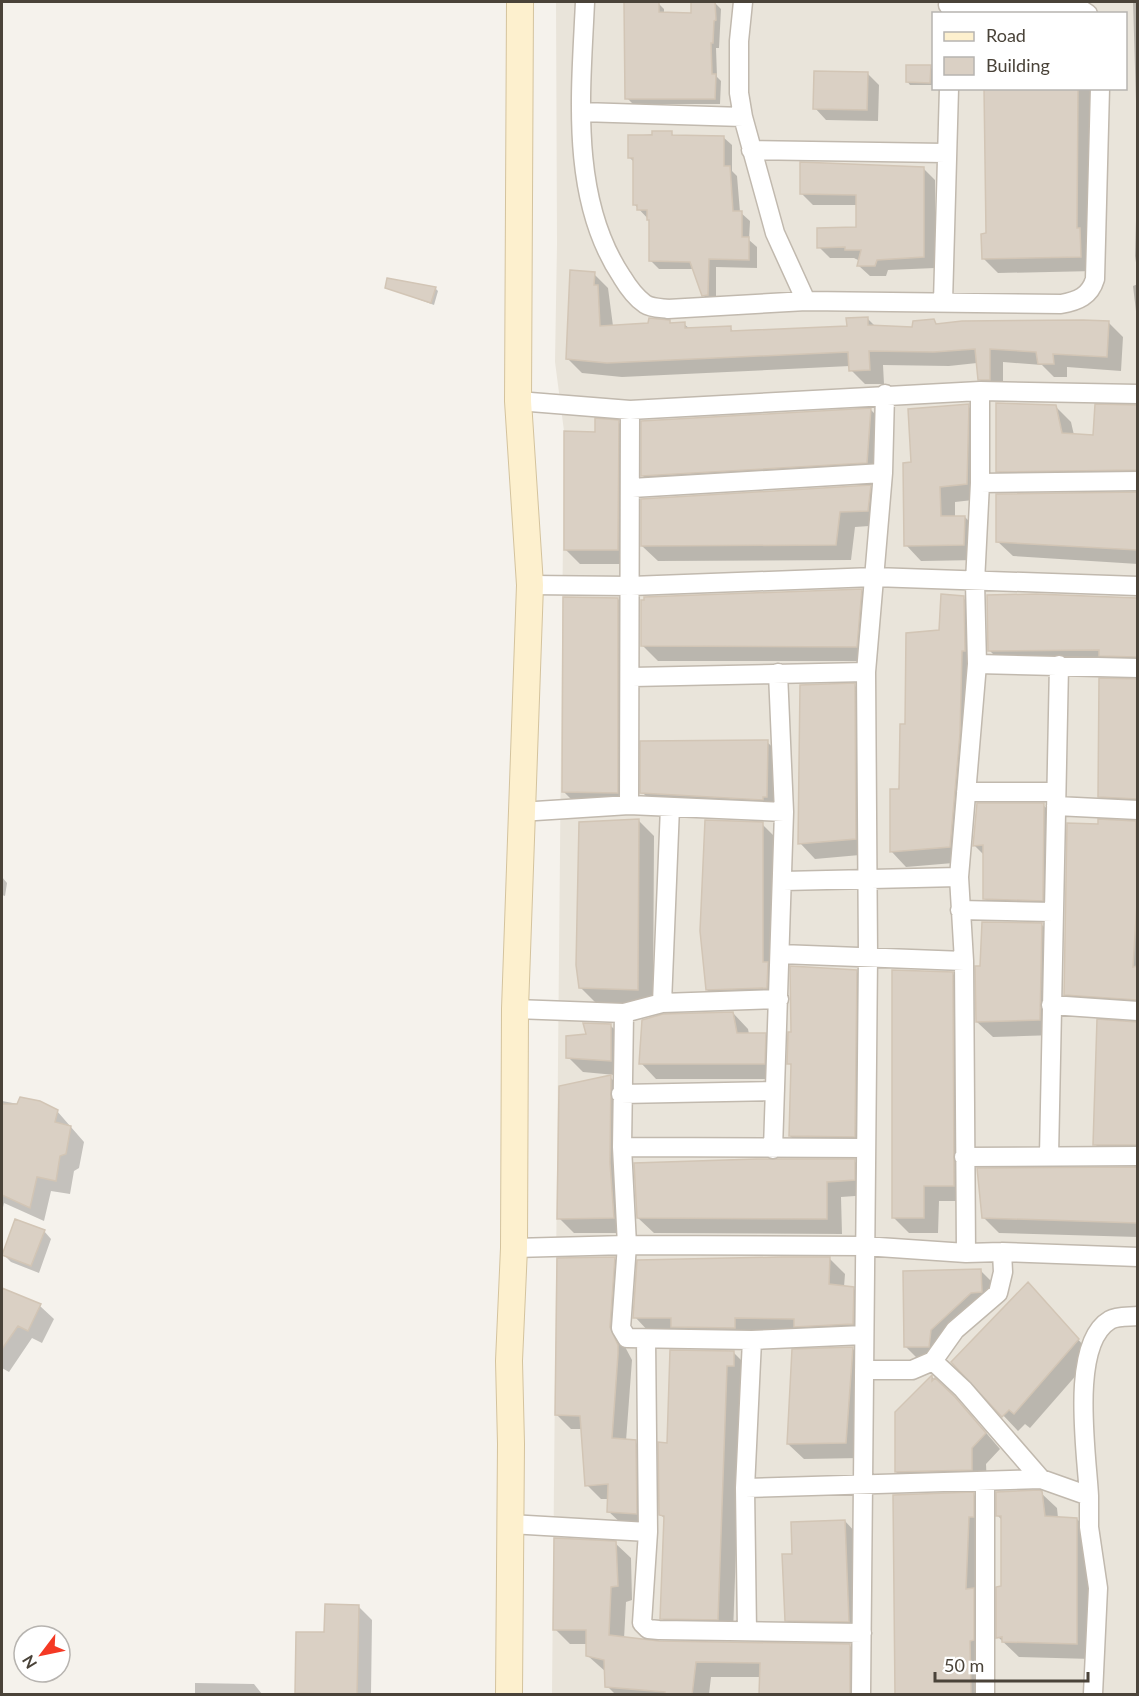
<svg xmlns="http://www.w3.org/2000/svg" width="1139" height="1696" font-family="Lato,sans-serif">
	<rect width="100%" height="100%" fill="#f5f2ec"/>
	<path fill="#e9e4da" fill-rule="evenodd" d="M556,2H1137V1694H552L564,431L555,362L557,244ZM934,14H1126V88H934Z"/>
	<path fill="#0003" d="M1133,2H1138V136L1137,135Z
		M658,3L664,9V14H692L715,3L721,9L719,48H716L717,77L721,81L720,104H633L627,98Z
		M930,67L933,70V85H910L907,81Z
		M867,73L879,85L878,121L826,120L815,108Z
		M985,88H1094L1095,271L998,273L983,258L987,234Z
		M671,133L675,137H723L732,145V171L737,176L740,212L750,221L749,240L757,247V268L716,267V303L712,304L703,295L695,269H659L651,261V222L635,205L634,162L629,157V136Z
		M924,169L935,180V268L888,270L886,276H870L859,266L860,261L854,258H830L819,247L858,229V205H813L802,194Z
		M1137,185H1138V276L1135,256Z
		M594,274L608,288L613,326L669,322L672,324H684L690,329L730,328L735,333L848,328L867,318L876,327L913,329L933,320L939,326L1109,323L1123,337L1121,371L1067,367V377H1054L1042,365L1003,362V393H993L979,379L977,363L949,366L883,365L884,384H865L851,370L850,366L622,377L582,373L568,359Z
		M1138,284V328L1133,286Z
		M386,287L435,288L438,291L434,305Z
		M968,406L983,421L982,499L955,502V518L965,517L980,533L979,560L921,561L906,545L913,464Z
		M1055,406L1071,422L1074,435L1095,436L1097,406L1138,407V485L1013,486L998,471Z
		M871,410L886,425L882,478L658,491L643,476Z
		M618,422L633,436L632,564H580L565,549L596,433Z
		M870,487L885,502L883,525L855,527L851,560L658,561L642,546Z
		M1138,494V564L1013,556L997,541V496Z
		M861,590L877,606L872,661H658L642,645Z
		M988,596L1138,600V671L1005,666L989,650Z
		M963,598L979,613L965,862L906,867L891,851L906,726L940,631Z
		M618,599L633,614V808L578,806L563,791Z
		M1100,680H1138V812H1115L1100,796Z
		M854,685L870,700L871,854L815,859L800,843Z
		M767,742L783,757L782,812L657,807L642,792Z
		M1043,805L1059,820L1058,915L1000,914L985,899V856L974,845Z
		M638,820L654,836L653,1005L596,1003L581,988Z
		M1135,823L1138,1014L1080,1009L1065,994Z
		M762,824L777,839L782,1003L723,1005L707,990Z
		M2,877L7,883L5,896L2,895Z
		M1042,925L1057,940L1055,1035L993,1037L977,1022L981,968Z
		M856,971L871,987L870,1151H806L790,1136L792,1067L789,1063Z
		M952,973L968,989L969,1201H939L938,1233H909L893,1217Z
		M733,1013L748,1029L749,1034H765L780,1049L779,1079H656L641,1063Z
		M1098,1021L1138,1022V1160H1110L1095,1144Z
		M610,1025L626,1041V1076L583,1072L568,1057L588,1035Z
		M610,1077L625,1092L629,1233H574L559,1218Z
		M2,1101L57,1111L84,1142L79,1168L74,1171L70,1194L51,1191L44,1221L4,1203L2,1212Z
		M854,1161L870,1176L869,1195L841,1197L842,1234L654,1233L638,1218Z
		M1138,1169V1237L999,1233L983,1217L978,1170Z
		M44,1231L51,1239L39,1273L11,1262L4,1255Z
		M614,1258L628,1272L623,1343L632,1360L626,1441L635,1442L649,1456L650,1527L623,1525L608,1511L609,1499H601L587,1485L582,1429H571L557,1415Z
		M830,1259L845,1274L844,1287L853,1288L868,1303V1339L650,1333L635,1317Z
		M981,1271L992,1282L991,1304L940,1358H917L906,1347Z
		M1028,1284L1093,1356L1030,1428L1025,1424L1018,1431L953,1362Z
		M2,1289L40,1306L54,1319L42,1343L32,1338L9,1372L2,1368Z
		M852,1348L868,1364L861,1458L804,1459L788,1444Z
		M733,1352L749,1368L742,1381L733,1634H677L662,1618L666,1520L661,1515L668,1445Z
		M1137,1367H1138V1475L1136,1473Z
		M932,1377L970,1414L1000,1449L986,1464L987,1485L912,1487L896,1472Z
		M1041,1493L1057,1508L1058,1518L1077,1519L1092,1535V1659L1019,1657L998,1637L1003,1588V1521L998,1516Z
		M973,1494L988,1509L986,1694H897Z
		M845,1521L856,1533L859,1632L798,1631L786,1620L793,1555Z
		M615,1543L631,1558L632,1600L626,1602L624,1639L659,1643L850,1646L865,1661V1694H760L761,1677H711L709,1694H615L607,1686L606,1672L588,1656V1644H570L555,1629Z
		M358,1606L372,1620L371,1694H299L296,1692L326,1634Z
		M195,1683L254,1684L262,1694H195Z"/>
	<path fill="#dad0c4" stroke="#d2c5b5" stroke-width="1.5" d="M624,2H659V12L691,13V2H715L716,20L714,21L713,43H711L712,74H716L715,99H625Z
		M906,65H931L930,83L906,82Z
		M814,71L868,72L867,110L813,109Z
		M984,88H1078L1077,228H1080L1081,257L982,259L981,234L986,233Z
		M652,131H672V135L724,136V166H730L733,211H742V237H749V260L709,259L708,295L702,296L690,262L649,261V220H647V210H637V205H633V158H628V135H652Z
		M800,162L924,167V257L877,260L875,266H857L861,250H845V247L817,248V228L856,227V195L800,194Z
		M570,270L595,272L594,285H598L600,326L648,323L649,318L670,320V323L685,322V328L731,326V331L847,326L846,318L868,317V325L912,327L913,321L934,319L936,324L962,321L1083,320L1109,321L1107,357L1053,354L1054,364H1038L1036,352L990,349V380H978L975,349L934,352L869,351L870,370L849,371L848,352L607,363L566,359Z
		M387,278L436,287L431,303L385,288Z
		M996,403L1056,405L1062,433L1093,435L1095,404L1137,405V470L996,472Z
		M969,404L967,484L940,487L941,516H965L964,545L904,546L903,463L911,462L908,409Z
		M871,408L867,463L641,476V421Z
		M595,418L619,420L618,550H564V431L595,432Z
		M871,485L868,511L840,512L836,545L641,546V499Z
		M1137,492V550L996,542V494Z
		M862,589L857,647L641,646V600H644V597Z
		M941,594L964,596L965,651H962L960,734L950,847L890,852V789H899L900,724H905L906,633L939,630Z
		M1036,594L1137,598V657L1099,656V650L988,651L987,595Z
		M563,597L618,598V793L562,792Z
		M1099,678L1137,679V799L1098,797Z
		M855,683L856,839L798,844L800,685Z
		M768,740L767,797H763V800L640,793V741Z
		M977,803H1044L1043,901L983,899V845L973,846Z
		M639,819L638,990L579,988L576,965L579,822Z
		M1098,819L1136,821L1137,903L1133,967L1137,966V1000L1064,995L1067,823L1098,824Z
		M705,820L763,822V962H768L767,988L706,990L700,931Z
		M982,922L1042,923L1040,1020L976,1022L975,966H980Z
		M790,966L857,970L855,1137L789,1136L791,1064H787L788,1032H791Z
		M892,970L953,972L954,1186H924V1218H892Z
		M733,1012L737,1033H766L765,1064H639L642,1020L663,1014Z
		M1097,1019L1137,1022V1145H1093Z
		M583,1023L611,1024V1061L566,1058V1036L586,1034Z
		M611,1075L610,1163L614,1218L557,1219L559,1086Z
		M20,1097L40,1101L58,1110L55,1122L71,1126L66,1154L60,1156L56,1181L37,1177L30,1208L2,1195V1104H17Z
		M757,1159H855V1180L827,1182V1219L637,1218L634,1163Z
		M1137,1167V1223L982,1218L977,1168Z
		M15,1219L45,1230L31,1266L2,1255Z
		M615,1257L610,1327L618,1345V1354L612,1438L636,1440L637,1514L607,1512L608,1484L585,1486L580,1416L555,1415L557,1258Z
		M782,1257H830L829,1284L854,1287L853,1324L794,1327V1319L735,1318V1328L671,1327V1318H633L637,1260Z
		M981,1269L982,1292L971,1293L931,1330L929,1347H904L903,1271Z
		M1028,1282L1079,1339L1014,1414L1009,1410L1002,1417L951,1362Z
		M2,1288L41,1304L28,1331L18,1326L2,1349Z
		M853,1347L846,1443L787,1444L792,1349Z
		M670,1350L734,1351V1366H727L718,1620L660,1619L664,1516L659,1515L658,1442L667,1443Z
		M932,1375V1381L935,1378L955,1397L986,1433L972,1448V1470L895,1472V1412Z
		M1039,1490L1042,1491L1045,1516L1077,1518V1644L1002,1642V1637L996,1638V1587L1001,1586V1516H996V1492Z
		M974,1492V1517H969L966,1589L974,1588V1640L970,1641L971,1695H895L893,1495Z
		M845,1520L849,1622L785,1621L782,1554H792L791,1522Z
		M554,1538L616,1541L618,1586L611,1587L609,1635L659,1641L850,1644V1695H759L760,1663L696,1662L692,1695H665V1692L605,1687L604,1660L586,1656V1630H553Z
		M325,1604L359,1605L357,1695L295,1693L296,1632H324Z"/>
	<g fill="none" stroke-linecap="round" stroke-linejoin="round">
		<defs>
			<path id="street" d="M585,2C581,91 569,198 622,277C628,287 635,297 645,304C651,308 661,308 668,309L806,301L1061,304C1078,301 1090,296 1095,279L1100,88
				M743,2L739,41V93L743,117L775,233L806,301
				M948,5L1079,8L1088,14
				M581,112L743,117
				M751,150L945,153
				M943,302L949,88
				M518,401L630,410L980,391L1138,394
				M980,483L1138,481
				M632,488L883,473
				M530,585L631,586L874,577L1138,586
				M977,664L1138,668
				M632,677L866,672
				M966,792H1056
				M629,805L630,410
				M1056,806L1138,810
				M520,812L629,805L784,812
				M783,881L959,877
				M960,910L1053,912
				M780,954L964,961
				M662,1003L670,807
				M1051,1005L1138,1011
				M515,1009L624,1013L662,1003L779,999
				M624,1013L622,1147L627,1245L621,1328L627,1338L752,1340L864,1335
				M621,1094L775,1091
				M622,1147L866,1148
				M773,1149L784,812L778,673
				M1049,1156L1059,665
				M964,1157L1138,1156
				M514,1248L627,1245L864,1246L966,1253L1002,1252L1138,1257
				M966,1253L964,961L959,877L977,664L975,582L980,483V391
				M646,1339L648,1532L642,1623L648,1629L659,1630L862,1633
				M933,1361L963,1389L1041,1479
				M864,1370H912L933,1361L955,1330L998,1293L1003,1272L1002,1252
				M985,1483V1694
				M745,1488L1041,1479L1089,1496V1527L1098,1588L1093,1694
				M1089,1496C1087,1455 1069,1344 1110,1320C1117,1316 1130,1317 1138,1316
				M510,1524L648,1532
				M747,1631L745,1488L752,1340
				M861,1694L868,955L866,672L883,473L885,394"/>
			<path id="secondary" d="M509,1694L511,1444L509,1361L514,1248L515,1009L530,585L518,401L520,2"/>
		</defs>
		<use href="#street" stroke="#c1b9ae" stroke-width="21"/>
		<use href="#secondary" stroke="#d4c39d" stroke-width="28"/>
		<use href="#street" stroke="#fff" stroke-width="18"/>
		<use href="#secondary" stroke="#fdf0ce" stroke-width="26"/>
	</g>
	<rect width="1139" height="1696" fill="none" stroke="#4a4339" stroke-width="6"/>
	<rect x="932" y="12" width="195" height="78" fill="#ffffff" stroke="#b7b4b0" stroke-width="1.5"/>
	<rect x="944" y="32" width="30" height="9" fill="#fdf0ce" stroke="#b7b4b0" stroke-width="1.5"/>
	<text x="986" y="42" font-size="18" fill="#4a4339">Road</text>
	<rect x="944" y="57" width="30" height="18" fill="#dad0c4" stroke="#b7b4b0" stroke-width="1.5"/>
	<text x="986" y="72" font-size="18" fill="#4a4339">Building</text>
	<g transform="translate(42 1654) rotate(238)"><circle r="28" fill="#ffffff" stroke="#b7b4b0" stroke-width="1.5"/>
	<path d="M0-4.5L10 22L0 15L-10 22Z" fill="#f43924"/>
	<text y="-9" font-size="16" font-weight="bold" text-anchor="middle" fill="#4a4339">N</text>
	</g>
	<path d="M935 1672v9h153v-9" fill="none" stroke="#4a4339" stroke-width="3"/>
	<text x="944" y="1672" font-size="18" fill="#4a4339" stroke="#ffffff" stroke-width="4.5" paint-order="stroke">50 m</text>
</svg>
